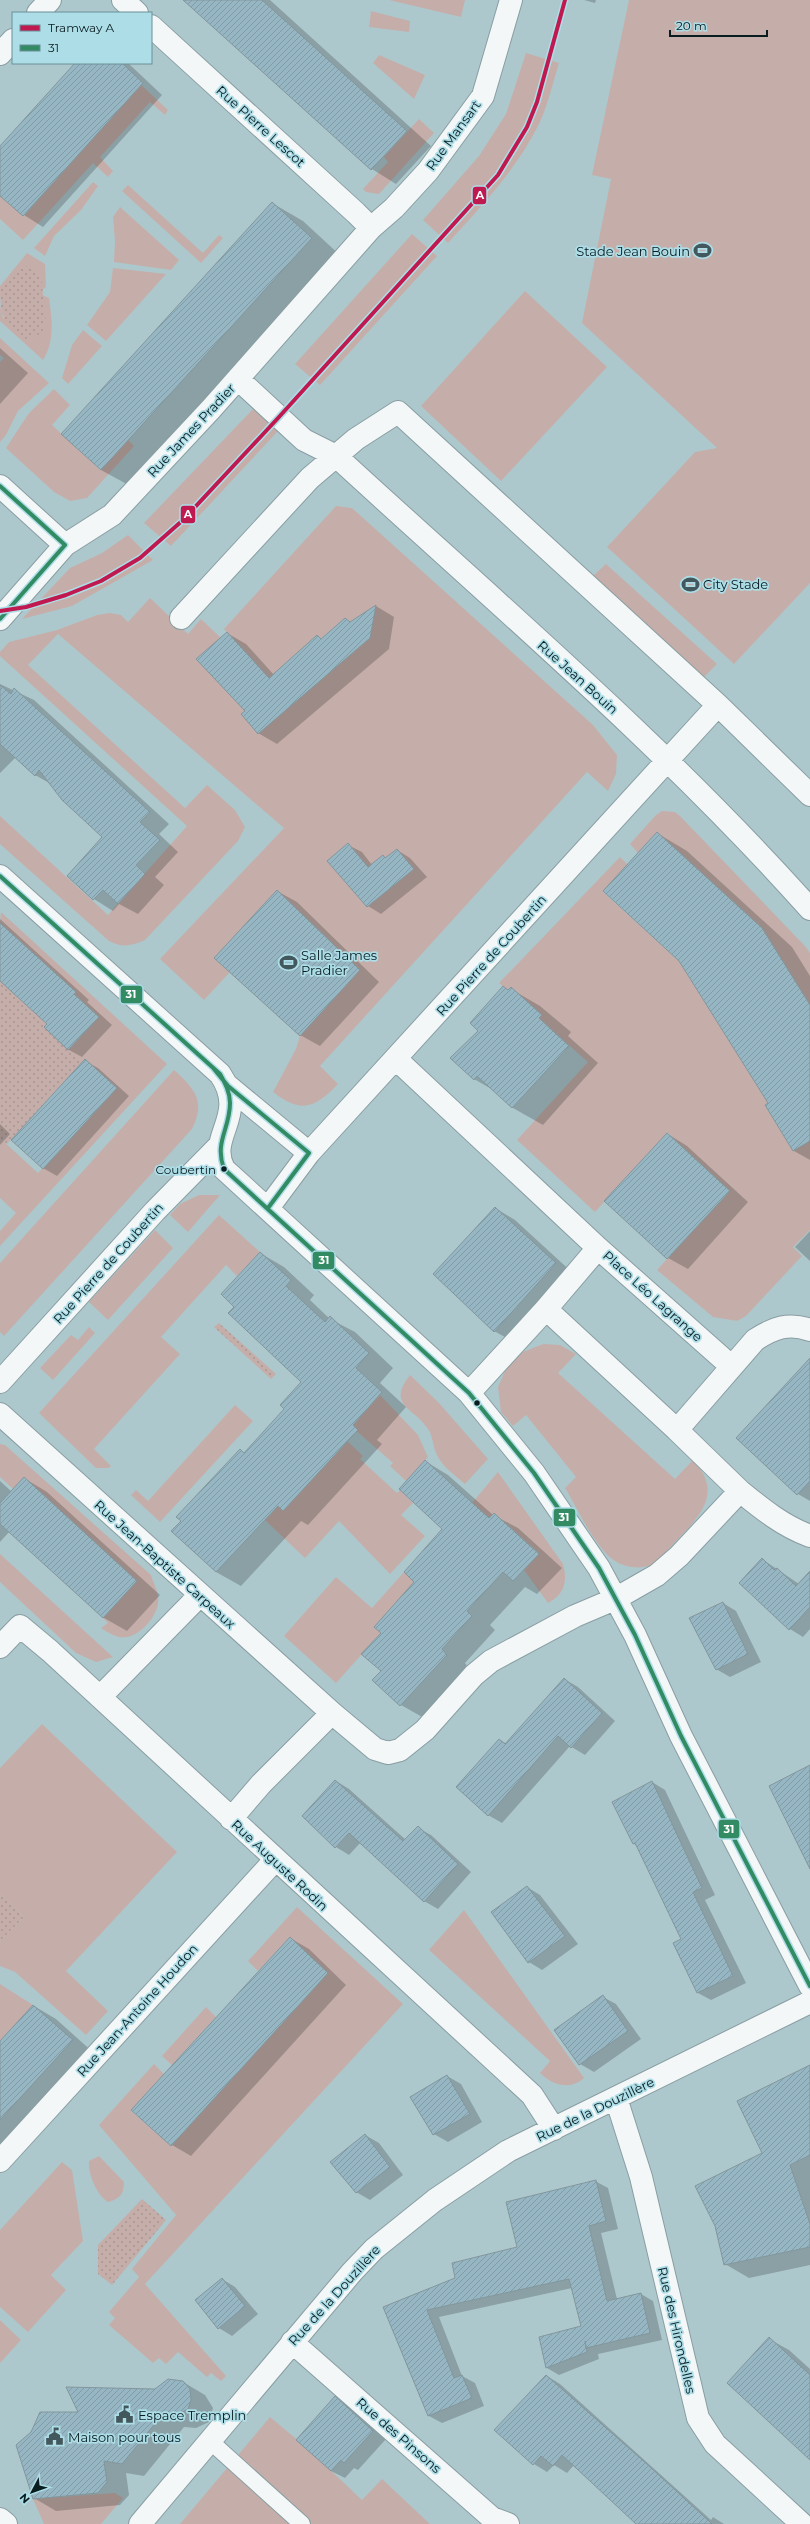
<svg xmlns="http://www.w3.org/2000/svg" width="810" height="2524" font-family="Montserrat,sans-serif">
	<defs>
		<pattern id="park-dots" width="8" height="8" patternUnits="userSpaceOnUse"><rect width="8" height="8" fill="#c5aea9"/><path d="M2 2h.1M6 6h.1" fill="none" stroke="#a89591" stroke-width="1.8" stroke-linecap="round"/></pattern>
		<pattern id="building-hatch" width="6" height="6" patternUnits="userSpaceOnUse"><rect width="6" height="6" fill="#96b6c3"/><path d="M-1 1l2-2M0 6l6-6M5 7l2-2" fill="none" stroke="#809ca7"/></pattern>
	</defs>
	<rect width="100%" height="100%" fill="#adc8cd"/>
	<path fill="#c5aea9" d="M389,0H465L461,17Z
		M629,0H810V583L734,664L607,547L695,452L717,448L582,323L611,179L592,175Z
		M371,11L410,21L409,32L369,27Z
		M526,53L559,63C553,82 548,105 539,124C516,170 482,206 448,243L423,220L479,156L506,114Z
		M379,55L425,75L414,99L373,63Z
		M141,85L168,110L165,115L150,102L100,157L113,171L108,177L93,163L23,240L0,219V196L24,216Z
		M419,119L434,133L379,194L366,192L363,189L388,162L384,157Z
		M93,182L98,186L81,210L54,236L45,256L34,248Z
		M128,185L203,253L219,235L223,238L201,263L122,191Z
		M120,207L179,260L171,270L114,262L115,241L113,217Z
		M412,234L437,256L320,385L295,364Z
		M27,253L45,264L46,287L42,290L41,275H10L0,286Z
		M113,268L166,274L106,341L87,325L110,292Z
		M525,291L607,367L501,481L421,406Z
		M42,295L49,298C52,319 55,341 43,360L0,321V305L3,318L46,322Z
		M83,330L102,346L68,384L62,378L72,345Z
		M0,338L49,383L18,411L6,435L0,442V362L4,358L0,355Z
		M54,389L70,405L52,425L100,470L128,440L134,446L87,498L70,501L54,492L6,448L29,413Z
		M253,409L278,431L171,546L144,523Z
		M336,506L352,508L593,725L617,755L616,774L608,791L587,772L320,1066L338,1084C315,1108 301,1114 273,1092L296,1049L300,1036L230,972L204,1000L160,959L284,828L58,634L28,665L185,808L207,785L235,810L245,827L238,841L145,940C131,946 123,948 109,941L0,844V816L108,915L187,826L0,656V652L9,642L57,630L97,615L110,613L121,615L128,622L150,598L188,634L201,619L221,638L255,703L241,714L258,733L361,616L350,622L345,618L271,681L224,629Z
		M128,535L153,560L72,606L22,619L70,568L102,553Z
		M606,564L717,664L704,677L593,576Z
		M662,811L675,812L680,816L805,946L810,953V1005L759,924L736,939L657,832L638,853L630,844L656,815Z
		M620,857L628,865L603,892L681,963L768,1103L765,1105L793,1151L810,1141V1230L793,1247L802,1256L746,1316L737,1321L713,1317L657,1270L729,1191L668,1133L595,1212L517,1140L588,1062L499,983Z
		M1,912L167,1064L0,1246V1231L16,1213L0,1198V1138L38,1173L92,1115L82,1062L68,1050L99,1017L74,994L76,992L0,923Z
		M174,1070C195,1089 206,1101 192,1129L4,1336L0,1332V1263Z
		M199,1195H220L188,1232L170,1215L180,1204Z
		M219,1215L260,1252L237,1276L226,1265L161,1337L180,1354L94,1449L111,1466L108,1468H96L39,1413Z
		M155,1230L173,1248L108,1320L89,1302Z
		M89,1327L95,1333L53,1380L40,1368L71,1335L78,1340Z
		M543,1344L560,1345L576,1354L558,1373L675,1479L693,1460C724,1493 700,1516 675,1542C667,1550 659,1563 648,1566C638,1569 624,1567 615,1561C595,1548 578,1509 565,1488L576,1477L526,1415L513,1426L501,1412L498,1387L506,1369L523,1352Z
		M410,1375L439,1403L488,1459L465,1484C455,1475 443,1468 437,1455C433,1448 433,1436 428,1429C414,1407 386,1406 410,1375Z
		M380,1395L418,1435L428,1457L406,1481L390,1466L393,1463L352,1427Z
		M235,1405L253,1421L160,1522L131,1495L136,1490L148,1501Z
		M347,1441L363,1456L360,1459L397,1493L400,1490L413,1503L401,1515L425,1536L390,1574L339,1521L305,1558L265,1520L278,1506L283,1511Z
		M0,1444L5,1445L151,1575C153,1582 157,1589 158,1596C161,1612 143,1634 127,1637C117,1639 109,1633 101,1628L108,1623L103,1618L137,1581L24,1477L13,1489L0,1477Z
		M498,1472L563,1564C568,1582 564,1595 548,1603L524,1570L539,1553L494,1513L489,1518L472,1503Z
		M0,1554L113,1657L96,1662L76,1653L0,1582Z
		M404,1572L414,1582L381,1633L336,1683L284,1636L336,1577L372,1608Z
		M42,1724L177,1852L66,1971L108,2011L86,2035L15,1972L0,1966V1941L24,1917L0,1894V1768Z
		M297,1907L403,2004L145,2284L226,2376L221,2381L211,2373L207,2377L178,2352L166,2364L159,2358L153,2363L109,2325L115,2318L109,2312L139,2277L132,2269L176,2215L99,2125L154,2064L164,2074L131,2111L171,2146L327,1973L290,1937L258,1971L248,1961Z
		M464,1910L584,2078C570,2091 552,2085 540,2073L550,2061L429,1950Z
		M0,1984L33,2005L0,2041Z
		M206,2007L216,2017L172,2065L162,2056Z
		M99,2156L124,2182C124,2194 120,2199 108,2202C97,2195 88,2175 89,2161Z
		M62,2162L72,2170L83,2241L51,2275L66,2290L28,2332L0,2307V2230Z
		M0,2320L21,2340L0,2363Z
		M270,2417L306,2447L362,2500L382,2479L430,2524H180Z
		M115,2493L123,2498L101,2524H44L33,2499Z"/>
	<path fill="url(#park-dots)" d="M27,266L41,275L46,322C44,334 37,336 25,339C2,324 0,313 0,286L10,275Z
		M0,981L47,1024L44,1027L82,1062L7,1144L0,1138Z
		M219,1323L276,1374L271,1379L214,1327Z
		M0,1894L24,1917L0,1941Z
		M142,2199L166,2220L112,2285L98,2274V2245Z"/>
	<path fill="#0003" d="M184,0H270L431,146L396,184L372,169Z
		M584,0H596L595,3Z
		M77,63H128L162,95L43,227L24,215L0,194V147Z
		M272,203L303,221L342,257L132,487L101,470Z
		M0,348L28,373L0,404Z
		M376,606L394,617L389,649L277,744L258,733L247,711L227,633L246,644L274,675L317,637L322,639L345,619L351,622Z
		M0,684L34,700L169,824L159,834L178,852L155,877L164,885L138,914L119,904L113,911L94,899L103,837L51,784L35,775L16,757L0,773Z
		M657,833L687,851L792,947L810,976V1160L794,1151L766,1105L769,1104Z
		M348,845L362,852L372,865L383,856L386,858L397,850L410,858L427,877L381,914L368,906Z
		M277,891L297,902L379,982L320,1046L300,1035Z
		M0,919L89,1000L87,1002L112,1025L82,1057L69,1050L45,1027L48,1024L0,979Z
		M511,989L540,1006L571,1032L568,1036L598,1063L543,1125L513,1108L495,1091L474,1079L479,1031Z
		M85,1061L98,1068L129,1096L57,1176L43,1168Z
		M0,1124L10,1134L0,1145Z
		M668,1134L687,1146L748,1202L688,1269L668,1258Z
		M495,1208L515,1220L575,1275L514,1342L494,1331Z
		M810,1231V1261L795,1247Z
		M260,1253L284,1267L314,1295L310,1300L330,1319L355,1332L393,1368L380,1383L406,1407L377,1440L382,1444L308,1525L301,1521L241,1586L216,1572L182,1521L240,1451L245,1453L285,1409L302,1381L236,1307Z
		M810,1377V1501L798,1494Z
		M425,1461L448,1475L493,1515L518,1528L562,1568L537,1594L525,1587L490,1625L495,1630L465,1663L469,1669L424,1718L401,1705L382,1671V1632L416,1582L444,1529Z
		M24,1478L47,1492L160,1595L127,1631L104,1618L10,1531L0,1542V1481L12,1492Z
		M762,1559L799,1584L810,1586V1629L803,1637L790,1629Z
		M723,1603L736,1611L761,1662L730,1677L716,1669Z
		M564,1679L578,1687L615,1721L585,1755L570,1746L502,1823L488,1815L500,1740L507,1744Z
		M336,1781L349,1789L406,1840L418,1828L431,1835L471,1872L438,1909L424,1901L361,1842L349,1855L336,1847L303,1816Z
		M652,1782L665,1790L715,1895L705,1900L746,1983L711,2000L698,1993L674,1944L683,1939L638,1846L634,1844Z
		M527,1887L540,1895L578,1944L542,1970L529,1962Z
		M290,1938L309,1949L346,1985L191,2156L172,2145Z
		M603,1997L616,2004L641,2039L594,2072L580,2064Z
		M34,2006L56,2019L95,2054L0,2157V2043Z
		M810,2066V2265L749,2278L725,2264L764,2153Z
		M447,2076L461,2084L482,2122L448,2142L434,2134L411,2098Z
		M365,2135L379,2143L403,2175L370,2200L356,2192Z
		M595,2181L608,2188L618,2229L601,2233L617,2299L641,2294L653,2301L662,2340L598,2354L599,2359L559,2375L547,2368L540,2338L582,2327L572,2288L439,2317L462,2376L475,2383L484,2406L442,2423L429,2416L385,2308L457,2279L518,2248Z
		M222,2279L235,2287L258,2314L232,2336L219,2328Z
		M769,2339L789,2350L810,2369V2458Z
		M547,2376L560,2384L711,2520L713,2517L724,2524H638L574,2465L567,2473L554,2465L547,2472L534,2464L495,2430Z
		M183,2382L205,2395L213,2408L209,2422L196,2428L184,2427L144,2476L126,2473L129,2495L120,2505L56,2511L34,2498L80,2413Z
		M335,2398L348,2405L386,2439L358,2470L354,2468L345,2478L331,2471Z"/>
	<path fill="url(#building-hatch)" stroke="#83969c" d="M183,0H262L407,131L371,170Z
		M75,63H122L143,83L23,216L0,196V146Z
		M272,202L312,238L101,470L61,434Z
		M376,605L370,638L258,734L241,714L245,711L196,659L227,632L269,678L317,635L321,639L345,618L350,622Z
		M0,685L11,694L14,688L150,812L140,822L160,840L136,865L145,874L118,904L103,890L93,900L67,876L102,837L62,800L39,770L35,776L0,744Z
		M657,832L762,928L810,1005V1141L793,1151L765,1105L768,1103L679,961L603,891Z
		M348,843L368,867L383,855L385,858L397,849L414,869L367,907L327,861Z
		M277,890L360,970L300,1036L214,958Z
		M0,923L76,992L74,994L99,1017L68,1050L44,1027L47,1024L0,981Z
		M503,986L508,990L511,987L542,1015L539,1018L569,1046L512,1108L477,1076L474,1080L450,1058L478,1031L470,1023Z
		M85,1059L117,1088L43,1169L11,1140Z
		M667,1133L730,1191L667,1259L604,1201Z
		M495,1207L556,1263L494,1332L433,1274Z
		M260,1252L291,1280L286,1286L325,1322L330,1316L369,1353L356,1368L382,1392L353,1425L358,1430L283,1511L278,1506L216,1572L171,1531L181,1521L176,1517L240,1449L244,1453L284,1409L280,1405L301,1382L228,1313L234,1307L221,1294Z
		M810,1358V1481L797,1495L736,1438Z
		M425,1460L489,1518L494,1513L539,1554L513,1581L503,1572L467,1611L472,1616L442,1649L447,1655L400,1706L372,1680L381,1671L361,1654L381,1633L374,1627L414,1582L404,1572L442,1529L399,1489Z
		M24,1477L137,1581L103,1618L0,1524V1503Z
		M762,1558L774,1570L777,1568L796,1586L810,1571V1607L789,1630L739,1583Z
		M723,1602L748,1654L716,1670L689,1618Z
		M564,1678L602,1713L571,1748L558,1736L488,1816L456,1787L499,1739L505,1744Z
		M810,1765V1869L769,1786Z
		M335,1780L403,1841L418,1826L458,1864L424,1902L349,1833L335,1848L302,1816Z
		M652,1781L702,1888L693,1892L733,1976L697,1993L673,1943L681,1939L635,1843L633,1844L612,1802Z
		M527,1886L565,1936L528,1963L491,1912Z
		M290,1937L328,1973L171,2146L131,2110Z
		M603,1995L628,2031L579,2065L554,2030Z
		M33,2005L73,2040L0,2120V2041Z
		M810,2065V2155L790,2165L810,2224V2247L724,2265L715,2226L695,2186L762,2153L737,2101Z
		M447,2075L470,2114L433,2135L410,2097Z
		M365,2134L390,2167L356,2193L330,2162Z
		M596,2180L606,2221L589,2226L607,2301L641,2293L650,2333L586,2348L585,2341L587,2352L546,2368L539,2337L581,2326L569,2279L427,2310L454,2378L462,2375L472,2398L428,2416L383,2307L455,2278L452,2263L517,2247L506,2202Z
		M222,2278L245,2306L218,2329L195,2300Z
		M769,2337L810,2375V2460L727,2383Z
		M546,2375L648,2465L712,2524H636L562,2455L553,2466L541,2456L533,2465L494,2430Z
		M168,2379L183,2381L190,2389L191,2400L188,2409L174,2416L162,2415L122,2464L104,2461L107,2482L98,2493L33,2499L16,2445L31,2432L40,2412H78L66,2387L155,2389Z
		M335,2396L373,2431L344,2463L341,2460L331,2471L296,2440Z"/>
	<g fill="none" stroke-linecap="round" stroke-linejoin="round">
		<defs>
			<path id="service" d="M210,2441L302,2524"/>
			<path id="minor" d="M123,0L137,13
				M38,13L50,0
				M151,26L356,213L371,228
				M0,54L13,40
				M238,379L304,440L336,456C497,604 665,746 810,909
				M0,486L65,545
				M181,618L310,478L356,439L398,412L718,705L810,795
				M0,619L65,545L112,515L211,409L371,228L394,208L428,171L483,96L511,0
				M0,876L220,1074C249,1116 206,1136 224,1169L469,1393L534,1473L599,1568L635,1635L681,1736L810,1986
				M396,1059L598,1248
				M228,1086L309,1153
				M268,1208L309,1153L718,705
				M0,1382L155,1211L219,1146
				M469,1393L546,1309
				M0,1414L332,1713
				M677,1430L546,1309L598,1248L731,1366
				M740,1491L677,1430L755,1340C773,1328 789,1322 810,1330
				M0,1647L20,1626L50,1651L532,2095L554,2129
				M101,1696L200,1595
				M231,1819L261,1784L332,1713L375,1749L388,1753L400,1750L425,1730L474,1675L491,1661L575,1616L615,1599L657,1575L679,1556L740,1491C762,1509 783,1526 810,1536
				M616,2098L641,2177L698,2418L715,2444L802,2524
				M0,2161L275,1860
				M292,2342L492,2518L508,2524
				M0,2519L6,2524
				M140,2524L352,2272L374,2249L435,2200L508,2151L810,2002"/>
		</defs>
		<use href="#service" stroke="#899ea2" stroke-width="18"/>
		<use href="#minor" stroke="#899ea2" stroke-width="24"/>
		<use href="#service" stroke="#f3f7f8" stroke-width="16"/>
		<use href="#minor" stroke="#f3f7f8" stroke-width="22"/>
		<defs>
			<path id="bus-1" d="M0,486L65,545
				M0,619L65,545
				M0,876L220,1074C225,1083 230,1092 230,1103C230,1129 214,1142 224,1169L469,1393L534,1473L599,1568L635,1635L681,1736L810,1986
				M214,1069L228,1086L309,1153L268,1208"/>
		</defs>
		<use href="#bus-1" stroke="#addde7" stroke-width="7"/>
		<use href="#bus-1" stroke="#328b62" stroke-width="4"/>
		<defs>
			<path id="tram-1" d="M0,611L26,607L66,595L101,581L140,558L183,520L279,417L498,175L527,127L537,102L565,0"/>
		</defs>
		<use href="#tram-1" stroke="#addde7" stroke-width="7"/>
		<use href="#tram-1" stroke="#bf1950" stroke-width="4"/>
	</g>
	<defs>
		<symbol id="stadium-bare" viewBox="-9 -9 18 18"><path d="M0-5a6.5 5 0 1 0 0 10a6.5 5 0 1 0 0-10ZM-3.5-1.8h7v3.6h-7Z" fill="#42585c" stroke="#addde7" stroke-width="2.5" paint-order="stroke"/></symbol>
		<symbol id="civic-bare" viewBox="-9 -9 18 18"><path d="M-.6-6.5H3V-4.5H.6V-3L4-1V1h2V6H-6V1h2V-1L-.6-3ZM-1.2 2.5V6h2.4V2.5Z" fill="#42585c" stroke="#addde7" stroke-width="2.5" paint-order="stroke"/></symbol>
	</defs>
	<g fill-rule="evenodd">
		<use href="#stadium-bare" x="690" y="238" width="25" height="25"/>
		<use href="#stadium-bare" x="678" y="572" width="25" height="25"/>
		<use href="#stadium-bare" x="276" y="950" width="25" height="25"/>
		<use href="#civic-bare" x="112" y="2402" width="25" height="25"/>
		<use href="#civic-bare" x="42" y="2424" width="25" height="25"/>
	</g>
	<g fill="#091c1f" stroke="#addde7" stroke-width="1.5">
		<circle cx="224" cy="1169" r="3.5"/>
		<circle cx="477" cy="1403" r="3.5"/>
	</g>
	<g text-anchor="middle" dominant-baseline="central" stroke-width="3.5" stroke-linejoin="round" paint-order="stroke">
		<g font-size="12" fill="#091c1f" stroke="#addde7" text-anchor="end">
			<text x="216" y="1169">Coubertin</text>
		</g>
		<g font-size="13" fill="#091c1f" stroke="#addde7">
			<text transform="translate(261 126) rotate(42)">Rue Pierre Lescot</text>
			<text transform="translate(453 135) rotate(-54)">Rue Mansart</text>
			<text transform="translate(191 430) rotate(-47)">Rue James Pradier</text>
			<text transform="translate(578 677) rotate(42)">Rue Jean Bouin</text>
			<text transform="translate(491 955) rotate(-48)">Rue Pierre de Coubertin</text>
			<text transform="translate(108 1263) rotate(-48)">Rue Pierre de Coubertin</text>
			<text transform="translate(653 1296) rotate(42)">Place Léo Lagrange</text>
			<text transform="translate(165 1564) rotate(42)">Rue Jean-Baptiste Carpeaux</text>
			<text transform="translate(280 1865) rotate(43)">Rue Auguste Rodin</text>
			<text transform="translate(137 2010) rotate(-48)">Rue Jean-Antoine Houdon</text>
			<text transform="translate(595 2109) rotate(-26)">Rue de la Douzillère</text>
			<text transform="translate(334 2295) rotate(-48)">Rue de la Douzillère</text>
			<text transform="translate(677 2330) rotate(77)">Rue des Hirondelles</text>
			<text transform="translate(399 2435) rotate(41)">Rue des Pinsons</text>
		</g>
		<g font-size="13" fill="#091c1f" stroke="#addde7" text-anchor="start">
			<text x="690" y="251" text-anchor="end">Stade Jean Bouin</text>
			<text x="703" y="584">City Stade</text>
			<text x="301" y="955">Salle James<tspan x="301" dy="15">Pradier</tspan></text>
			<text x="138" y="2415">Espace Tremplin</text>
			<text x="68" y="2437">Maison pour tous</text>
		</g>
	</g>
	<g stroke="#addde7" stroke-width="1.5">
		<rect x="472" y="186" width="15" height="19" rx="4" fill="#bf1950"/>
		<rect x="180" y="505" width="16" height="19" rx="4" fill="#bf1950"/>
		<rect x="120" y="985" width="23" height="19" rx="4" fill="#328b62"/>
		<rect x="312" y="1251" width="23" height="19" rx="4" fill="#328b62"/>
		<rect x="553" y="1508" width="23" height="19" rx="4" fill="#328b62"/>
		<rect x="718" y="1819" width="22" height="20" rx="4" fill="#328b62"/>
	</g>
	<g font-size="11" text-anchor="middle" font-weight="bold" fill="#fff">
		<text x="480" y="199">A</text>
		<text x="188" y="518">A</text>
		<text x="131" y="998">31</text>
		<text x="324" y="1264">31</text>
		<text x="564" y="1521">31</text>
		<text x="729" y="1833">31</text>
	</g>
	<rect x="12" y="12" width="140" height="52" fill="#addde7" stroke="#6b9097"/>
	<rect x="20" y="25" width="20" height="6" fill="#bf1950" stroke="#6b9097"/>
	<text x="48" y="32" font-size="12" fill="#091c1f">Tramway A</text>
	<rect x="20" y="45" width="20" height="6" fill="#328b62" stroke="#6b9097"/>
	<text x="48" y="52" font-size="12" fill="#091c1f">31</text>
	<g transform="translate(32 2492) rotate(229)" stroke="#addde7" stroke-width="3" paint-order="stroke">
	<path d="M0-3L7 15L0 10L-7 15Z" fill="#091c1f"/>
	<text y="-6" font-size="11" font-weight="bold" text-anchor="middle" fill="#091c1f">N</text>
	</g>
	<path d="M670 30v6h97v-6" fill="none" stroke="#091c1f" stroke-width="2"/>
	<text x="676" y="30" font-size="12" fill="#091c1f" stroke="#addde7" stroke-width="3" paint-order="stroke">20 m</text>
</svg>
